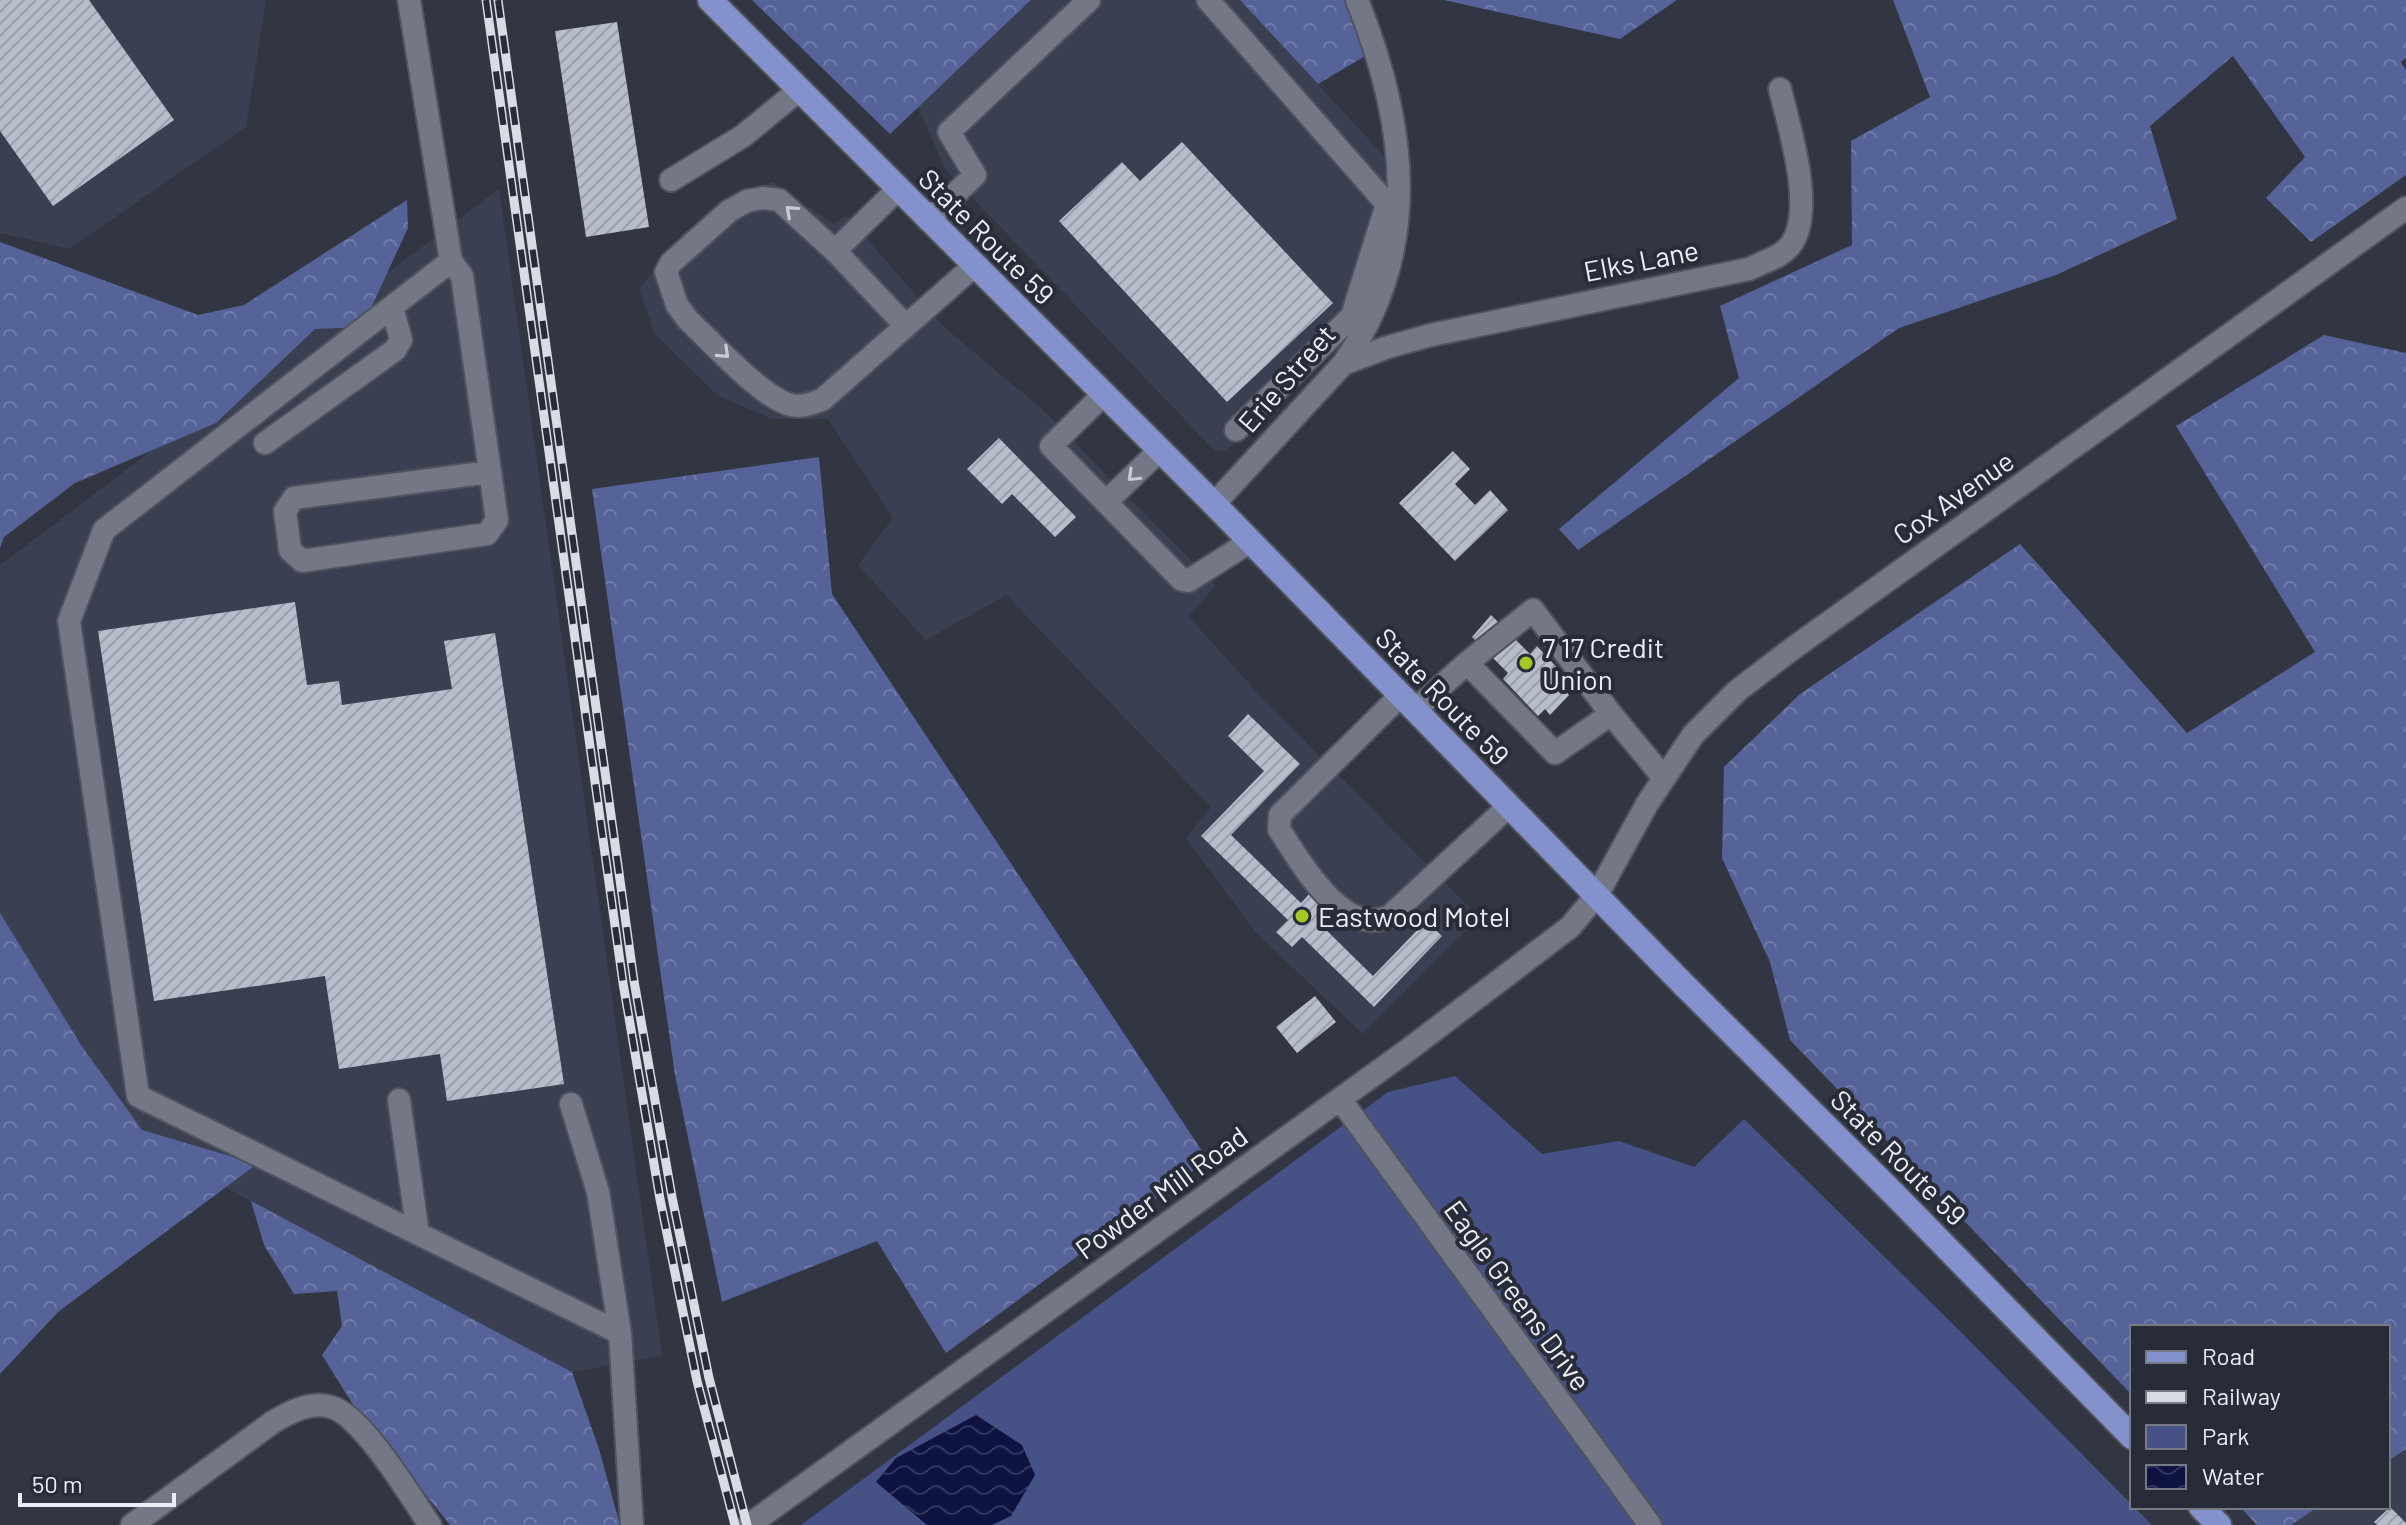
<svg xmlns="http://www.w3.org/2000/svg" width="2406" height="1525" font-family="Barlow,sans-serif">
	<defs>
		<pattern id="forest-crowns" width="20" height="18" patternUnits="userSpaceOnUse" patternTransform="scale(2)"><rect width="20" height="18" fill="#566398"/><path d="M2 6a3 3 0 1 1 6 0M12 15a3 3 0 1 1 6 0" fill="none" stroke="#6e7aa7"/></pattern>
		<pattern id="water-waves" width="16" height="10" patternUnits="userSpaceOnUse" patternTransform="scale(2)"><rect width="16" height="10" fill="#0e1341"/><path d="M0 5q4-4 8 0t8 0" fill="none" stroke="#31365d"/></pattern>
		<pattern id="building-hatch" width="6" height="6" patternUnits="userSpaceOnUse" patternTransform="scale(2)"><rect width="6" height="6" fill="#b8bdcc"/><path d="M-1 1l2-2M0 6l6-6M5 7l2-2" fill="none" stroke="#9ca0ac"/></pattern>
	</defs>
	<rect width="100%" height="100%" fill="#323642"/>
	<path fill="#3a4051" d="M0,0H266L246,127L69,249L0,233Z
		M1031,0H1240L1388,160L1396,227L1360,319L1227,450L1215,451L945,169L918,107Z
		M773,182L834,224L846,215L944,327L1043,410L1216,586L1188,616L1266,702L1479,917L1363,1034L1256,933L1186,838L1211,807L1006,595L926,640L858,565L893,518L828,419H772L717,395L655,334L639,289L684,233L741,192Z
		M499,189L662,1356L572,1372L131,1137L0,959V565Z
		M2406,1449V1525H2291L2318,1507H2388V1461Z"/>
	<path fill="#465285" d="M1455,1076L1542,1154L1619,1141L1694,1167L1744,1119L1957,1328L2152,1525H801L1388,1092Z"/>
	<path fill="url(#forest-crowns)" d="M752,0H1031L890,134Z
		M1240,0H1357L1377,49L1318,84Z
		M1444,0H1677L1620,39Z
		M1893,0H2406V58L2401,62L2406,70V175L2311,242L2266,198L2305,157L2233,56L2150,126L2177,219L2056,275L1899,328L1578,550L1559,529L1739,378L1720,306L1852,245L1851,141L1930,97Z
		M407,200L408,228L362,327L315,329L216,423L75,483L4,537L0,548V242L198,315L244,305Z
		M2324,335L2406,353V1449L2388,1461V1327H2132V1395L1790,1040L1770,962L1722,858L1724,767L1800,694L2020,544L2187,733L2315,652L2176,426Z
		M819,457L832,594L1208,1160L946,1353L877,1241L722,1302L675,1075L592,489Z
		M0,913L81,1045L142,1130L257,1164L58,1312L0,1374Z
		M251,1201L572,1372L599,1449L620,1525H450L352,1403L322,1355L342,1326L337,1291L294,1294L264,1245Z
		M2240,1507H2318L2291,1525H2257Z"/>
	<path fill="url(#water-waves)" d="M976,1415L1022,1445L1035,1475L1011,1516L992,1525H927L876,1482L896,1458Z"/>
	<path fill="url(#building-hatch)" d="M0,0H89L174,120L53,206L0,131Z
		M617,22L649,227L586,237L555,31Z
		M1182,142L1333,303L1227,402L1059,221L1122,162L1140,181Z
		M999,438L1076,517L1055,537L1012,494L1002,504L967,469Z
		M1453,451L1470,469L1455,484L1475,505L1490,490L1508,510L1455,561L1399,503Z
		M295,602L307,685L339,681L342,705L452,689L444,641L495,633L564,1084L447,1101L440,1054L339,1069L325,976L154,1001L98,631Z
		M1491,615L1530,654L1537,646L1572,684L1565,690L1569,695L1550,715L1545,709L1538,716L1503,679L1508,673L1472,637Z
		M1248,714L1300,764L1231,835L1301,903L1311,892L1330,910L1318,922L1373,976L1426,921L1442,936L1374,1007L1302,937L1292,947L1276,932L1288,920L1201,836L1264,771L1228,736Z
		M1315,996L1336,1022L1297,1053L1276,1027Z
		M2390,1507L2406,1523V1525H2377L2374,1522Z"/>
	<g fill="none" stroke-linecap="round" stroke-linejoin="round">
		<defs>
			<path id="minor" d="M409,0L451,261L104,530L69,621L138,1096L620,1333L632,1525
				M1208,0L1387,204L1352,316L1236,430
				M671,180L743,136L799,90
				M928,220L975,175L949,132L1089,0
				M835,251L898,189
				M451,261L462,276L497,520L487,534L302,561L290,550L285,511L294,498L490,472
				M906,326L835,251L779,200L763,198L747,201L729,211L671,263L666,272L677,305L688,320C712,342 762,398 791,405C802,408 812,403 822,400L974,266
				M1343,364L1388,347L1431,335L1749,269C1763,262 1783,257 1792,243C1815,208 1789,127 1780,89
				M1104,394L1051,446L1182,580L1188,581L1251,541
				M265,443L395,350L401,340L392,307
				M1106,502L1160,450
				M1214,504L1343,364C1424,250 1406,122 1357,0
				M1467,663L1555,753L1611,714L1664,778
				M1400,696L1280,815L1279,829C1300,862 1344,939 1390,916L1509,806
				M1415,710L1467,663L1533,610L1611,714
				M1340,1099L1650,1525
				M399,1100L418,1234
				M571,1104L598,1192L620,1333
				M132,1525L273,1422C290,1412 310,1401 331,1407C362,1415 411,1497 430,1525
				M749,1525L1408,1050L1570,927L1597,895L1647,804L1693,735L1737,691L1792,649L2406,208"/>
			<path id="major" d="M710,0L1214,504L1682,983L1896,1196L2132,1437
				M2201,1507L2219,1525"/>
		</defs>
		<use href="#minor" stroke="#50535e" stroke-width="26"/>
		<use href="#major" stroke="#50535e" stroke-width="28"/>
		<use href="#minor" stroke="#747886" stroke-width="22"/>
		<use href="#major" stroke="#8392cc" stroke-width="24"/>
		<defs>
			<path id="rail" d="M486,0L623,983L660,1199L697,1381L735,1525
				M498,0L634,981L672,1197L709,1378L747,1525"/>
		</defs>
		<use href="#rail" stroke="#d8dce4" stroke-width="9"/>
		<use href="#rail" stroke="#282c38" stroke-width="6" stroke-dasharray="18" stroke-linecap="butt"/>
	</g>
	<defs><path id="oneway-chevron" d="M-2-3.5L2.5 0L-2 3.5" fill="none" stroke-width="1.6" stroke-linecap="round" stroke-linejoin="round" transform="scale(2)"/></defs>
	<g stroke="#c7cbd4">
		<use href="#oneway-chevron" transform="translate(791 211) rotate(-138)"/>
		<use href="#oneway-chevron" transform="translate(724 353) rotate(43)"/>
		<use href="#oneway-chevron" transform="translate(1133 476) rotate(136)"/>
	</g>
	<g fill="#a4c824" stroke="#282c38" stroke-width="3">
		<circle cx="1526" cy="663" r="8"/>
		<circle cx="1302" cy="916" r="8"/>
	</g>
	<g text-anchor="middle" dominant-baseline="central" stroke-width="8" stroke-linejoin="round" paint-order="stroke">
		<g font-size="28" fill="#ebeef6" stroke="#282c38">
			<text transform="translate(987 236) rotate(45)">State Route 59</text>
			<text transform="translate(1641 260) rotate(-11)">Elks Lane</text>
			<text transform="translate(1286 378) rotate(-49)">Erie Street</text>
			<text transform="translate(1953 497) rotate(-35)">Cox Avenue</text>
			<text transform="translate(1443 696) rotate(46)">State Route 59</text>
			<text transform="translate(1899 1157) rotate(45)">State Route 59</text>
			<text transform="translate(1161 1192) rotate(-36)">Powder Mill Road</text>
			<text transform="translate(1518 1295) rotate(54)">Eagle Greens Drive</text>
		</g>
		<g font-size="28" fill="#ebeef6" stroke="#282c38" text-anchor="start">
			<text x="1542" y="647">7 17 Credit<tspan x="1542" dy="32">Union</tspan></text>
			<text x="1318" y="916">Eastwood Motel</text>
		</g>
	</g>
	<rect x="2130" y="1325" width="260" height="184" fill="#282c38" stroke="#767a84" stroke-width="2"/>
	<rect x="2146" y="1351" width="40" height="12" fill="#8392cc" stroke="#767a84" stroke-width="2"/>
	<text x="2202" y="1365" font-size="24" fill="#ebeef6">Road</text>
	<rect x="2146" y="1391" width="40" height="12" fill="#d8dce4" stroke="#767a84" stroke-width="2"/>
	<text x="2202" y="1405" font-size="24" fill="#ebeef6">Railway</text>
	<rect x="2146" y="1425" width="40" height="24" fill="#465285" stroke="#767a84" stroke-width="2"/>
	<text x="2202" y="1445" font-size="24" fill="#ebeef6">Park</text>
	<rect x="2146" y="1465" width="40" height="24" fill="url(#water-waves)" stroke="#767a84" stroke-width="2"/>
	<text x="2202" y="1485" font-size="24" fill="#ebeef6">Water</text>
	<path d="M20 1493v12h154v-12" fill="none" stroke="#ebeef6" stroke-width="4"/>
	<text x="32" y="1493" font-size="24" fill="#ebeef6" stroke="#282c38" stroke-width="6" paint-order="stroke">50 m</text>
</svg>
